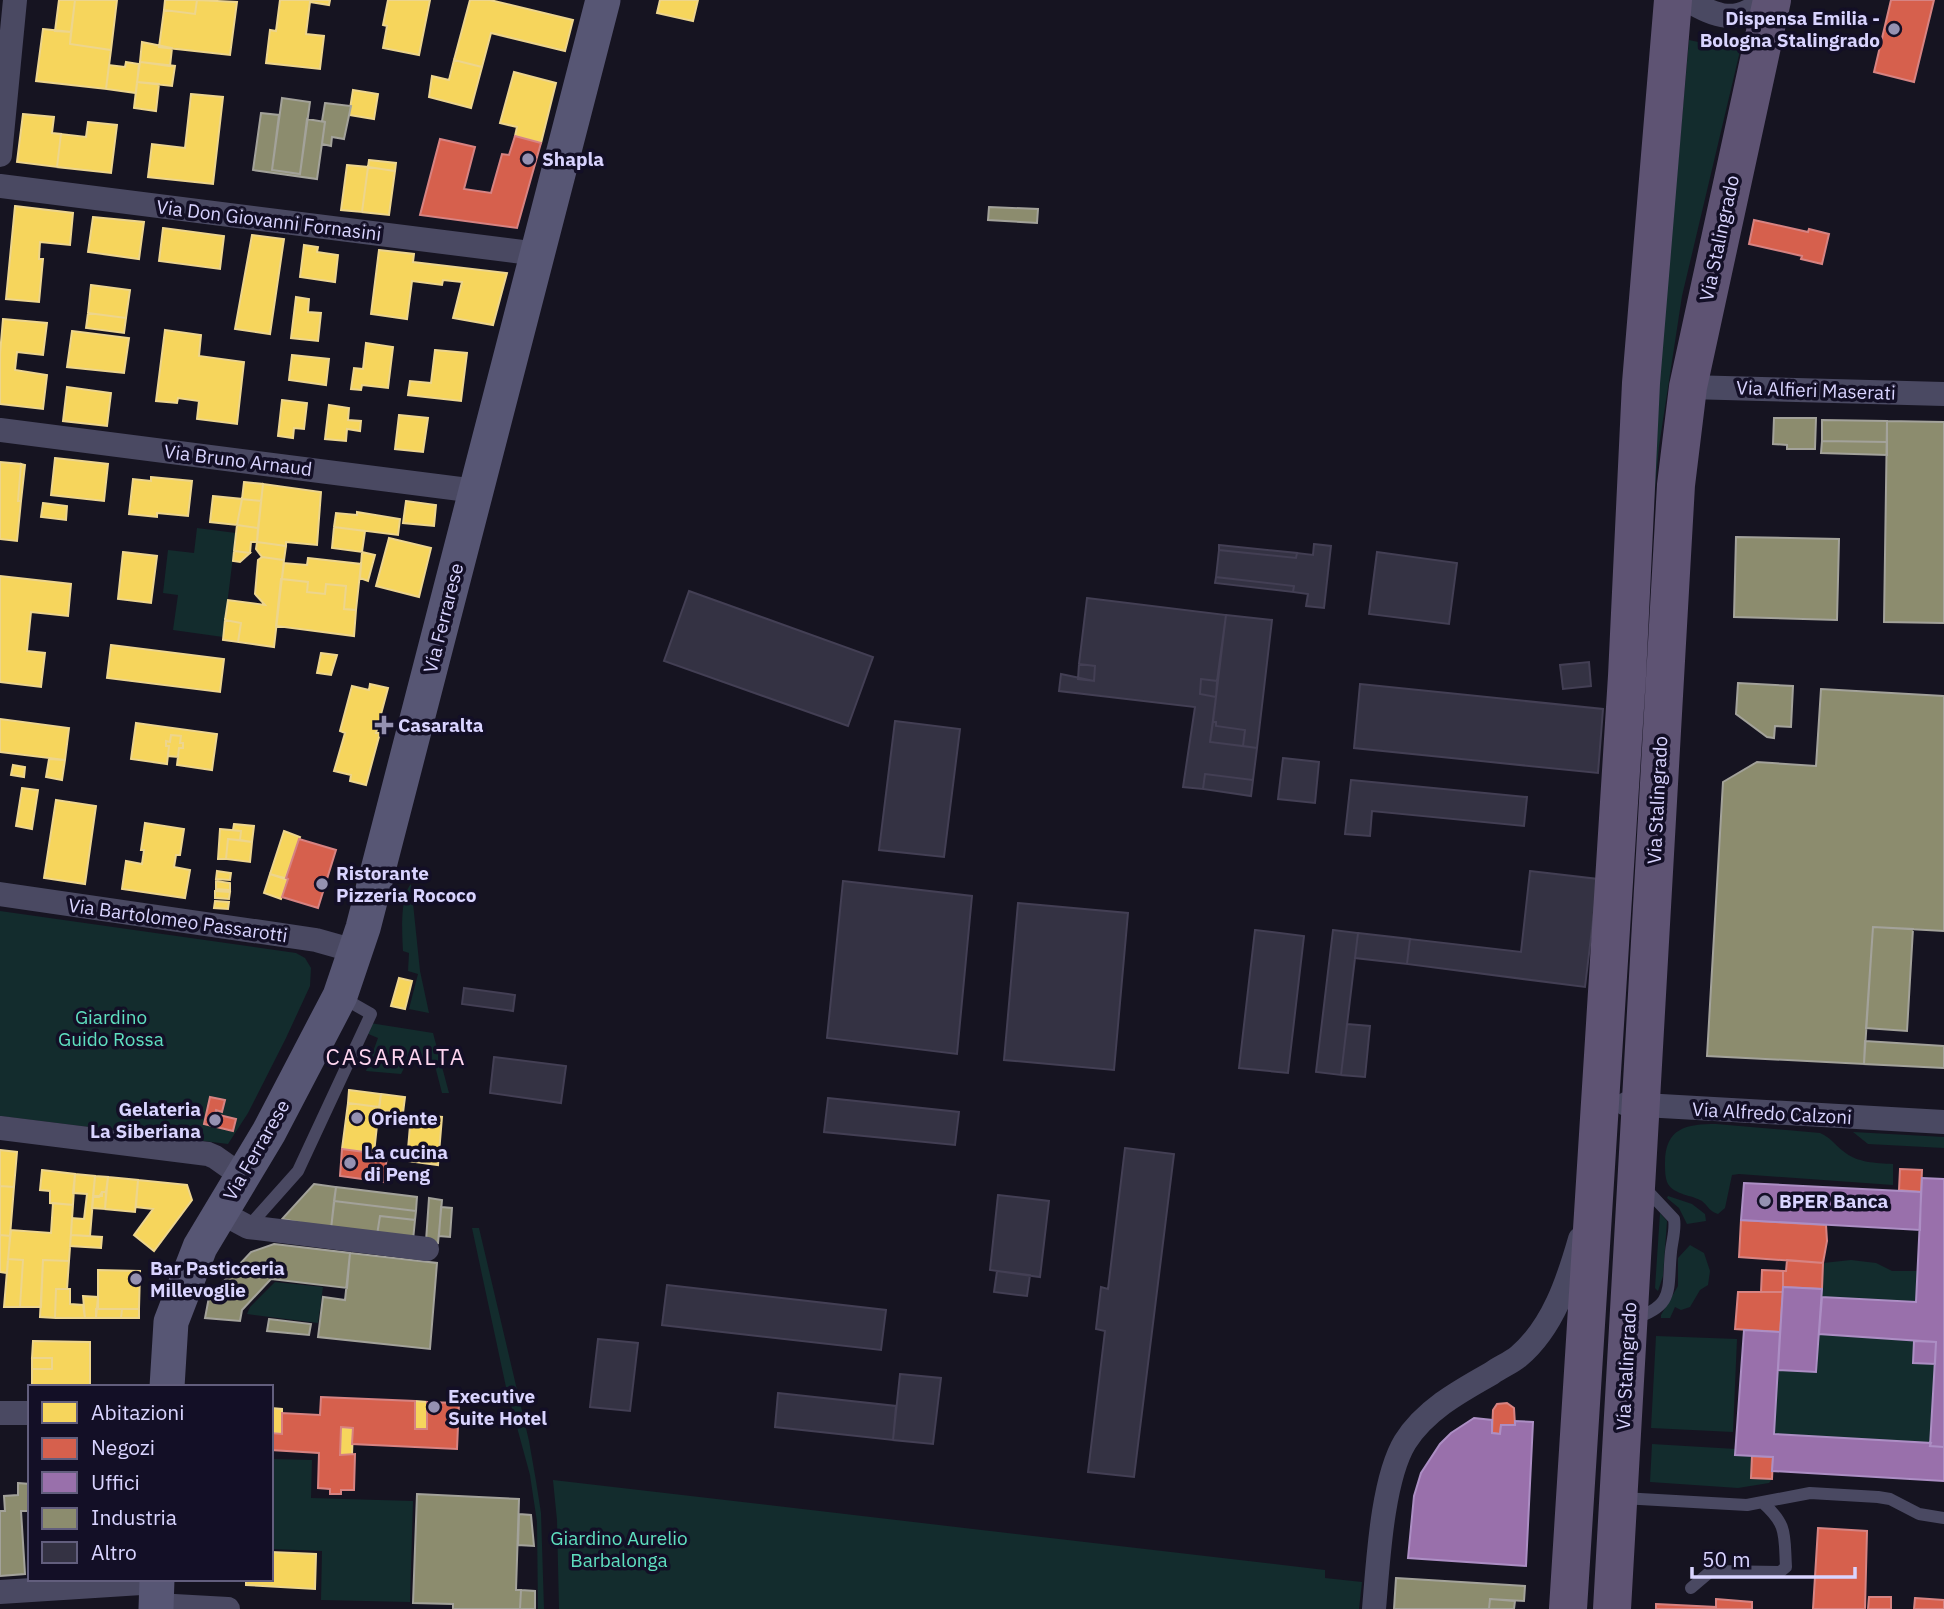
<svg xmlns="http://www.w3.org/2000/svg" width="1944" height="1609" font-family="'IBM Plex Sans',sans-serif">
	<rect width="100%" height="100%" fill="#161421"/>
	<path fill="#132c2d" d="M1689,40L1740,51L1682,296L1659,446L1649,555L1646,515Z
		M197,528L236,533L223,637L173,630L178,595L163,593L168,550L194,553Z
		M411,884L420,971L429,1013L409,1009L418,974L408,971L409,953L403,951C402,934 400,896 411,884Z
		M0,911L296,953L305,958L311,968L310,986L286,1038L248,1113L228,1144L0,1116Z
		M370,1023L433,1033L449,1093H442L434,1062L408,1060L401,1074L366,1071L378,1038L366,1033Z
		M1716,1124L1820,1133C1830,1137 1835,1145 1843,1151C1857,1163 1876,1163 1893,1164V1185L1739,1174L1732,1175L1725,1208L1718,1214C1710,1212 1708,1206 1702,1201C1692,1195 1675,1195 1668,1184C1665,1178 1665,1170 1665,1163C1665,1128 1686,1124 1716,1124Z
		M1853,1132L1944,1137V1148L1868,1144Z
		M1668,1196L1692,1204L1705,1214L1706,1221L1687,1224L1679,1208L1667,1198Z
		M1660,1213L1667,1221L1663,1276L1658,1291L1655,1288Z
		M472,1228H479L529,1441L536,1481L541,1513L544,1609H538L537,1522L530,1475L506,1387Z
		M1690,1245L1704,1253L1710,1271L1708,1285L1700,1290L1690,1307L1681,1310L1675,1307L1670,1318H1661V1315L1678,1286V1258Z
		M1851,1260L1876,1263L1892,1271H1918L1916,1302L1822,1297L1823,1263Z
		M275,1282L323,1287L318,1323L247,1314L250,1307Z
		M1819,1334L1914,1341L1913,1362L1935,1364L1931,1443L1774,1434L1778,1370Z
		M1656,1336L1737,1339L1733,1432L1651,1428Z
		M1652,1444L1736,1449L1752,1456L1751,1478L1772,1479L1769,1483L1738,1488L1650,1482Z
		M271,1459L312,1460L311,1498L413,1501L410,1602L321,1600L322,1551L271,1549Z
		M553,1480L1325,1570V1578L1362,1582L1359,1609H559L557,1520Z"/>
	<path fill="#f6d55c" stroke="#edd58d" stroke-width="2" d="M59,0H75L71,32L55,31Z
		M75,0H117L111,50L70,44Z
		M165,0H197L195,14L164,10Z
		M197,0L237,2L230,55L159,47L164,10L195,14Z
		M280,0H330L329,5L310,2L306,34L324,36L320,69L266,63L270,30L276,31Z
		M388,0H430L419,55L383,48L387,26L383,25Z
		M470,0H490L573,20L565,51L491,33L482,67L454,60Z
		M660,0H698L693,21L657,13Z
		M43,29L71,32L70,44L111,50L106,89L36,81Z
		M142,42L172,48L170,66L140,62Z
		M454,60L482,67L471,108L429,97L432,76L449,80Z
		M126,62L139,64L136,93L106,89L109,65L125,67Z
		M140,62L175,66L172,86L137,82Z
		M514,72L556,83L541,143L515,136L517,127L500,123Z
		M137,82L159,84L156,111L134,108Z
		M353,90L378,94L374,119L349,115Z
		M191,94L223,97L213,184L148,177L152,144L185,148Z
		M23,114L54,117L52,133L61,134L57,167L17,162Z
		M88,122L117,125L111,173L57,167L61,134L86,137Z
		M369,160L396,163L395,171L368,167Z
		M347,165L368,167L362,212L341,210Z
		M368,167L395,171L389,215L362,212Z
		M15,206L73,213L70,245L40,242L39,259H43L39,302L6,299Z
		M93,217L144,222L139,259L88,252Z
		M163,228L224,236L220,269L159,261Z
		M252,235L284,239L270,334L235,329Z
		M304,245L318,247L317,252L338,255L335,282L300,277Z
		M379,250L414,254L413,262L507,273L493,325L453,318L462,282L443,280L442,285L412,281L407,319L371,314Z
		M91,285L130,290L126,318L88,313Z
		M296,297L309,299L308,312L321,313L318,341L291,338Z
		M88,313L126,318L124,333L86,328Z
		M3,319L47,323L43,355L17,352L15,370L47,375L43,409L0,404V354Z
		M165,330L201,335L199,356L244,362L237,424L197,419L199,401L178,398L177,403L156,401Z
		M72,331L129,338L124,373L67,367Z
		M366,343L393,347L388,388L362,385L361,390L351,389L354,368L363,369Z
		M435,350L467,353L461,401L408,395L410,381L431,383Z
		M292,355L329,359L326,385L289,380Z
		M67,387L111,393L107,426L63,421Z
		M282,400L307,403L304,429L294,428L293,438L278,436Z
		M329,405L349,408L348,420L361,421L360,431L347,429L346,441L325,439Z
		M399,415L428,418L423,452L395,449Z
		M55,458L108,464L104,501L51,495Z
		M0,462L21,464L18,501H21L17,541L0,539Z
		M21,464L25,465L21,501H18Z
		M151,477L192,481L188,516L157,513V517L129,514L133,479L151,481Z
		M244,482L263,484L261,501L242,499Z
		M263,484L321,492L317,545L286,542V546L257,542Z
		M213,496L242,499L237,525L210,522Z
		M242,499L261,501L258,528L237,525Z
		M406,501L436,505L434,526L403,523Z
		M43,503L67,506L66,520L41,517Z
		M357,512L400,519L398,535L334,527L336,513L357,515Z
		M237,525L258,528L257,542H251L250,553L234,551Z
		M334,527L365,531L362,552L332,548Z
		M389,538L431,548L419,597L376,586Z
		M257,542L286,546L284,560L262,557L256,549Z
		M234,551L250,553L240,562L233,561Z
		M123,552L157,556L151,603L118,599Z
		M362,552L375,555L368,581L360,578Z
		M262,557L284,560L274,647L238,642L241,623L225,620L228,600L265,605L255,594L258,560Z
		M308,558L361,564L356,610L344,609L346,586L326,584L325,594L307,592L308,582L282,579L284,563L307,565Z
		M0,576L71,584L68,616L31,612L27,651L45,653L41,687L0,682Z
		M281,579L308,582L307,592L325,594L326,584L346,586L344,609L356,610L354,636L276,626Z
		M225,620L241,623L238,642L223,640Z
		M111,645L224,659L220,692L107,678Z
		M321,653L337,655L331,675L317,673Z
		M370,684L388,688L376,733H380L366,785L350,781L351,775L334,771L345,733L340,731L352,686L369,690Z
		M0,719L69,728L65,760L0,752Z
		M136,723L217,734L212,770L177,765L179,748H183V743H180L181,736L171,735L170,742L166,741V746H169L167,764L131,759Z
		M171,735L181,736L180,743H183V748H179L178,757L168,756L169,746H166V741L170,742Z
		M49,759L65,760L62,780L46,777Z
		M13,765L25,767L24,777L11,775Z
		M22,788L38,790L32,829L16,826Z
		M56,800L96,806L85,884L44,878Z
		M145,823L184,829L180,855H176L174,867L190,870L185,898L122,889L126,861L142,864L144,850H141Z
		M234,824L254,826L252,842L240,840L241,831L233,830Z
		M220,829L241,831L240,840L228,839L226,859H218Z
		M284,831L300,837L285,879L270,874Z
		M228,839L252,842L250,862L226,859Z
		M217,871L231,873L230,880L216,879Z
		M270,874L288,879L281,899L264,893Z
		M216,881L230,883V890L216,889Z
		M215,891L230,892L229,899L215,898Z
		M215,901L229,902L228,909L214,908Z
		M399,978L412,981L405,1009L391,1006Z
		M349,1090L381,1094L379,1107L348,1103Z
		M381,1094L405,1097L403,1113L379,1111Z
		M348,1103L379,1107L374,1153L342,1149Z
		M411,1114L442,1117L438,1165L407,1161Z
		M0,1150L17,1152L14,1187L0,1186Z
		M42,1170L75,1174L73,1205L50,1203V1191L40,1190Z
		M75,1174L95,1176L90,1236L71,1235L72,1218L84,1219L87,1194L73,1193Z
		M95,1176L108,1177L106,1192H102L99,1197L93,1196Z
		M108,1177L138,1180L135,1212L105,1209Z
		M138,1180L187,1185L192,1200L154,1251L134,1235L153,1209L136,1207Z
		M0,1186L14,1187L10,1236L0,1235Z
		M102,1192H106L105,1209L92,1208L93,1196H102Z
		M53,1203L73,1205L69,1261L43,1260L41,1307H20L23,1260L8,1259L11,1230L51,1233Z
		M0,1235L10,1236L7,1273L0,1272Z
		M71,1235L102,1237L101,1248L70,1246Z
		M8,1259L23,1260L20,1307H4Z
		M43,1260L69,1261L67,1289H56L55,1318L40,1317Z
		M98,1270L140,1271L139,1309H98Z
		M56,1289H70V1304L83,1305L85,1318H55Z
		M83,1296L98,1297L96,1318H85Z
		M96,1309H122L121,1318H96Z
		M122,1309H139V1318H121Z
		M33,1341L90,1342V1387L32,1385V1369H52V1358H32Z
		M32,1358H52V1369H32Z
		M415,1401L427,1402V1429H415Z
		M271,1408L282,1409V1434L271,1433Z
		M341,1427L353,1428L352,1455H340Z
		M271,1552L316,1554L315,1589L246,1585V1579H271Z"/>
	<path fill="#d6604d" stroke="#d78382" stroke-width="2" d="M1891,0H1934L1914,82L1874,72Z
		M515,136L541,143L517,228L420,215L440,139L475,147L464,189L491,193L502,154L509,155Z
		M1754,220L1808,232L1809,229L1829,234L1822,264L1801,259L1802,256L1749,244Z
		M299,839L336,850L318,908L282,897L288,879L286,878Z
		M210,1097L225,1100L222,1112L216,1110L215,1114L236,1119L233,1131L204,1124Z
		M342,1149L387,1155L384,1182L340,1176Z
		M1900,1169L1922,1170L1921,1192L1899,1190Z
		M1741,1220L1826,1225L1827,1241L1823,1263L1739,1257Z
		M1787,1260L1823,1263L1822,1289L1783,1287V1271H1786Z
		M1762,1270L1783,1271V1292H1761Z
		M1738,1292H1783L1780,1332L1735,1329Z
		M321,1397L415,1401V1429H427V1402L459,1403L457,1449L352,1444L353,1428L341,1427L340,1455L355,1454L354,1490H341V1494H330V1489L318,1488L319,1453L271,1450V1433L282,1434V1413L320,1415Z
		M1507,1403L1514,1408L1515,1425H1501L1500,1434L1492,1433L1493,1410L1497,1404Z
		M1752,1456L1773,1457L1772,1479L1751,1478Z
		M1818,1528L1867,1531L1865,1609H1813Z
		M1869,1597H1891V1609H1868Z
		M1915,1598L1944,1600V1609H1914Z
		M1716,1599L1752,1602V1609H1716Z
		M1656,1604L1716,1607V1609H1656Z"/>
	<path fill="#9970ab" stroke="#ac8ec4" stroke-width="2" d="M1922,1178L1944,1179V1447L1930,1446L1936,1342L1819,1334L1822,1297L1916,1302Z
		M1744,1183L1921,1192L1920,1230L1741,1220Z
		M1783,1287L1822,1289L1816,1372L1778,1370Z
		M1744,1330L1780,1332L1774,1434L1931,1443L1930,1446L1944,1447V1481L1772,1471L1773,1457L1735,1455Z
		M1914,1341L1936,1342L1935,1364L1913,1363Z
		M1474,1418L1492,1420V1433L1500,1434L1501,1425H1515V1421L1533,1422L1526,1566L1408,1558L1414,1496L1421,1473L1440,1444L1451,1433Z"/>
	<path fill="#8c8c6e" stroke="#a3a29a" stroke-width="2" d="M282,98L310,102L300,174L272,170Z
		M325,103L351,106L344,139L332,137L331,146L322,144L325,122L322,121Z
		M261,113L279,115L272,170L300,174L307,119L325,122L317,179L253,170Z
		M989,207L1038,209L1037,223L988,220Z
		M1774,418H1816L1815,449H1787V445L1773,444Z
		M1822,420L1887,421V442L1822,441Z
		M1887,421L1944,422V623L1884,622Z
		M1822,441L1887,442V455L1821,453Z
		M1736,537L1839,539L1837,620L1734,617Z
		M1738,683L1793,686L1791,727L1775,726L1774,738L1767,737L1736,714Z
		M1821,689L1944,696V931L1873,927L1864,1064L1707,1056L1723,782L1757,762L1816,766Z
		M1873,927L1913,929L1907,1031L1866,1028Z
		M1865,1041L1944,1046V1068L1864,1064Z
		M314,1184L336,1187L331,1229L282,1219Z
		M336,1187L417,1197L416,1211L334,1201Z
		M429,1198L442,1200L438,1243L426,1241Z
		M334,1201L416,1211L415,1220L380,1216L377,1235L331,1229Z
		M441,1207L452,1208L450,1237L439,1236Z
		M380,1216L415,1220L413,1240L377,1235Z
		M274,1244L350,1253L347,1288L271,1279L242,1310L240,1321L205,1318L209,1297L251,1252Z
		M350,1253L437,1263L430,1349L318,1337L323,1297L345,1300Z
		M269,1319L311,1324L309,1335L267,1331Z
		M18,1483L30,1484V1511H21L25,1574L0,1576V1511H5L4,1496L18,1495Z
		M417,1494L519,1499L516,1590H521L520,1609H453V1604L413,1603Z
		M519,1514L531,1515L534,1546L518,1545Z
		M1396,1578L1525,1586L1524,1601L1490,1599L1489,1609H1394Z
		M521,1590L535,1591V1609H520Z
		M1490,1599L1515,1601L1514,1609H1489Z"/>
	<path fill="#343243" stroke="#433f54" stroke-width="2" d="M1314,544L1331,546L1324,608L1306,606L1308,594L1293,592L1294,586L1216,577L1219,550L1296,558L1297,553L1313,555Z
		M1219,545L1297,553L1296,558L1219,550Z
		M1377,552L1457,563L1449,624L1369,614Z
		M1216,577L1294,586L1293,592L1215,583Z
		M689,591L873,657L848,726L664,661Z
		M1087,598L1226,615L1217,681L1201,679L1200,694L1216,697L1210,742L1257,748L1253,780L1205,774L1203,789L1183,787L1195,707L1059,691L1061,674L1094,681L1095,666L1079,664Z
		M1226,615L1272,620L1257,748L1243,746L1245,730L1216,726V722H1213Z
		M1589,662L1591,686L1563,689L1560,665Z
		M1079,664L1095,666L1094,681L1078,679Z
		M1201,679L1217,681L1216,697L1200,694Z
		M1360,684L1603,709L1598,773L1354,748Z
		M895,721L960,729L944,857L879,850Z
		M1213,722H1216V726L1245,730L1243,746L1210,742Z
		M1283,758L1319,762L1315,803L1278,799Z
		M1205,774L1253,780L1251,796L1203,789Z
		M1351,780L1527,797L1524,826L1372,811L1370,836L1345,834Z
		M1530,871L1598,879L1585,987L1407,964L1410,939L1521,952Z
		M843,881L972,896L957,1054L827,1038Z
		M1018,903L1128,913L1114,1070L1004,1060Z
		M1255,930L1304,936L1288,1073L1239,1068Z
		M1333,930L1358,933L1341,1075L1316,1072Z
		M1358,933L1410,939L1407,964L1355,958Z
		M464,988L515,995L513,1011L462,1004Z
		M1347,1024L1370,1026L1365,1077L1341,1075Z
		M494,1057L566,1066L561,1103L490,1093Z
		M828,1098L959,1112L955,1145L824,1132Z
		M1125,1148L1174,1154L1134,1477L1088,1472L1105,1331L1096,1329L1101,1287L1108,1289Z
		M998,1195L1049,1201L1040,1277L990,1270Z
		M997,1271L1030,1275L1027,1296L994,1292Z
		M667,1285L886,1310L881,1350L662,1325Z
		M598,1339L638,1343L630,1411L590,1407Z
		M900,1374L941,1378L933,1444L893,1440Z
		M778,1393L896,1406L893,1440L775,1427Z"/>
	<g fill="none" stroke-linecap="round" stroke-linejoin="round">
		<path stroke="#4a4962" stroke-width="12" d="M249,1226L298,1171L371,1014L343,998
			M1632,1319C1676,1306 1667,1289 1671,1252C1672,1241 1676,1229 1674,1219L1643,1186
			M1622,1498L1747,1505L1810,1493L1878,1497L1890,1499L1919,1514L1944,1518
			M1691,1588L1711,1571L1780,1572L1786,1567C1784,1534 1788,1525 1762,1502"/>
		<path stroke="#4a4962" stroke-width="24" d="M1687,0C1717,17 1736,25 1765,0
			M0,155L15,0
			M0,186L538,254
			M1688,387L1944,394
			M0,430L476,491
			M0,894L316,940L355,951
			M1626,1104L1944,1122
			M0,1128L208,1154L215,1157L242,1176
			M220,1212L248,1227L427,1249
			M0,1413H30
			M0,1592L157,1582
			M156,1605L228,1609
			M1374,1609C1378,1563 1382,1480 1405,1442C1425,1410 1460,1391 1492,1373C1500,1367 1511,1363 1519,1356C1553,1327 1568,1281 1580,1239"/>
		<path stroke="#575674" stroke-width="35" d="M167,1387L171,1322L200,1247L269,1132L340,996L363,928L603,0
			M156,1609L157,1579"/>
		<path stroke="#5e5373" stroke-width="38" d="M1568,1609L1627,676L1641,383L1673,0
			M1612,1609L1676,485L1688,387L1772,0"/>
	</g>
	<g fill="#9591b1" stroke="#130f26" stroke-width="2.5">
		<circle cx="1894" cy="29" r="7"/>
		<circle cx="528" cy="159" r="7"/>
		<path d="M380.5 714.5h7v7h7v7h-7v7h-7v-7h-7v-7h7z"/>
		<circle cx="322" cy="884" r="7"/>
		<circle cx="357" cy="1118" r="7"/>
		<circle cx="215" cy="1120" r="7"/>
		<circle cx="350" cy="1163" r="7"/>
		<circle cx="1765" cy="1201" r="7"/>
		<circle cx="136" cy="1279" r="7"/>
		<circle cx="434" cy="1407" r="7"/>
	</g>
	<g text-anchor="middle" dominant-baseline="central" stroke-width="7" stroke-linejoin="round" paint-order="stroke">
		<g font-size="19" font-weight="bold" fill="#d9d4ff" stroke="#130f26" text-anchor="start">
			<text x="1880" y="18" text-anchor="end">Dispensa Emilia -<tspan x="1880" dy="22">Bologna Stalingrado</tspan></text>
			<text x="542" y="159">Shapla</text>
			<text x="398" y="725">Casaralta</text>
			<text x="336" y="873">Ristorante<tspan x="336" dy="22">Pizzeria Rococo</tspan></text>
			<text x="201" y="1109" text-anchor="end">Gelateria<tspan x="201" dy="22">La Siberiana</tspan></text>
			<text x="371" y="1118">Oriente</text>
			<text x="364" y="1152">La cucina<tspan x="364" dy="22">di Peng</tspan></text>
			<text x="1779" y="1201">BPER Banca</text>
			<text x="150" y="1268">Bar Pasticceria<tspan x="150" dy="22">Millevoglie</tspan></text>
			<text x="448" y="1396">Executive<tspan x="448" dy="22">Suite Hotel</tspan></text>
		</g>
		<g font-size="19" fill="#d9d4ff" stroke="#130f26">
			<text transform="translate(269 220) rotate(7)">Via Don Giovanni Fornasini</text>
			<text transform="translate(1719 238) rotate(-78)">Via Stalingrado</text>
			<text transform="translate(1816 390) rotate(2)">Via Alfieri Maserati</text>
			<text transform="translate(238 460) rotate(7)">Via Bruno Arnaud</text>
			<text transform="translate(443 618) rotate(-76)">Via Ferrarese</text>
			<text transform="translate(1657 800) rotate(-87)">Via Stalingrado</text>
			<text transform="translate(178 920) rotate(8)">Via Bartolomeo Passarotti</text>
			<text transform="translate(1772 1113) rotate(3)">Via Alfredo Calzoni</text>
			<text transform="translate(256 1150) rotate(-60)">Via Ferrarese</text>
			<text transform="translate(1626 1366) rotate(-87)">Via Stalingrado</text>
		</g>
		<g font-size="19" fill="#5fe0c0" stroke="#130f26">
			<text x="111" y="1017">Giardino<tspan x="111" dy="22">Guido Rossa</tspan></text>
			<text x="619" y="1538">Giardino Aurelio<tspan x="619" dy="22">Barbalonga</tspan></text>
		</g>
		<g font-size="23" letter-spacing="2" fill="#ffd6f0" stroke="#130f26">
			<text x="396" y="1056">CASARALTA</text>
		</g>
	</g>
	<rect x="28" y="1385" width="245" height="196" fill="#130f26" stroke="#625e7d" stroke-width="2"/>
	<rect x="42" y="1402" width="35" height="21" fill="#f6d55c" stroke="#625e7d" stroke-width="2"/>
	<text x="91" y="1420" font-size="21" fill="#d9d4ff">Abitazioni</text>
	<rect x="42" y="1438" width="35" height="21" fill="#d6604d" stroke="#625e7d" stroke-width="2"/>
	<text x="91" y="1455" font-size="21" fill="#d9d4ff">Negozi</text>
	<rect x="42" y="1472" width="35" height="21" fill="#9970ab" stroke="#625e7d" stroke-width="2"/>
	<text x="91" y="1490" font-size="21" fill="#d9d4ff">Uffici</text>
	<rect x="42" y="1508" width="35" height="21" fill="#8c8c6e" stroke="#625e7d" stroke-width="2"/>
	<text x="91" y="1525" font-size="21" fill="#d9d4ff">Industria</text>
	<rect x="42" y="1542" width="35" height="21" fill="#343243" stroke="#625e7d" stroke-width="2"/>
	<text x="91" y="1560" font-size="21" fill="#d9d4ff">Altro</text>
	<path d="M1692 1567v10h163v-10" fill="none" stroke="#d9d4ff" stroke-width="3.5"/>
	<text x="1702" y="1567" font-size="21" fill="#d9d4ff" stroke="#130f26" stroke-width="5" paint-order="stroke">50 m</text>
</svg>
